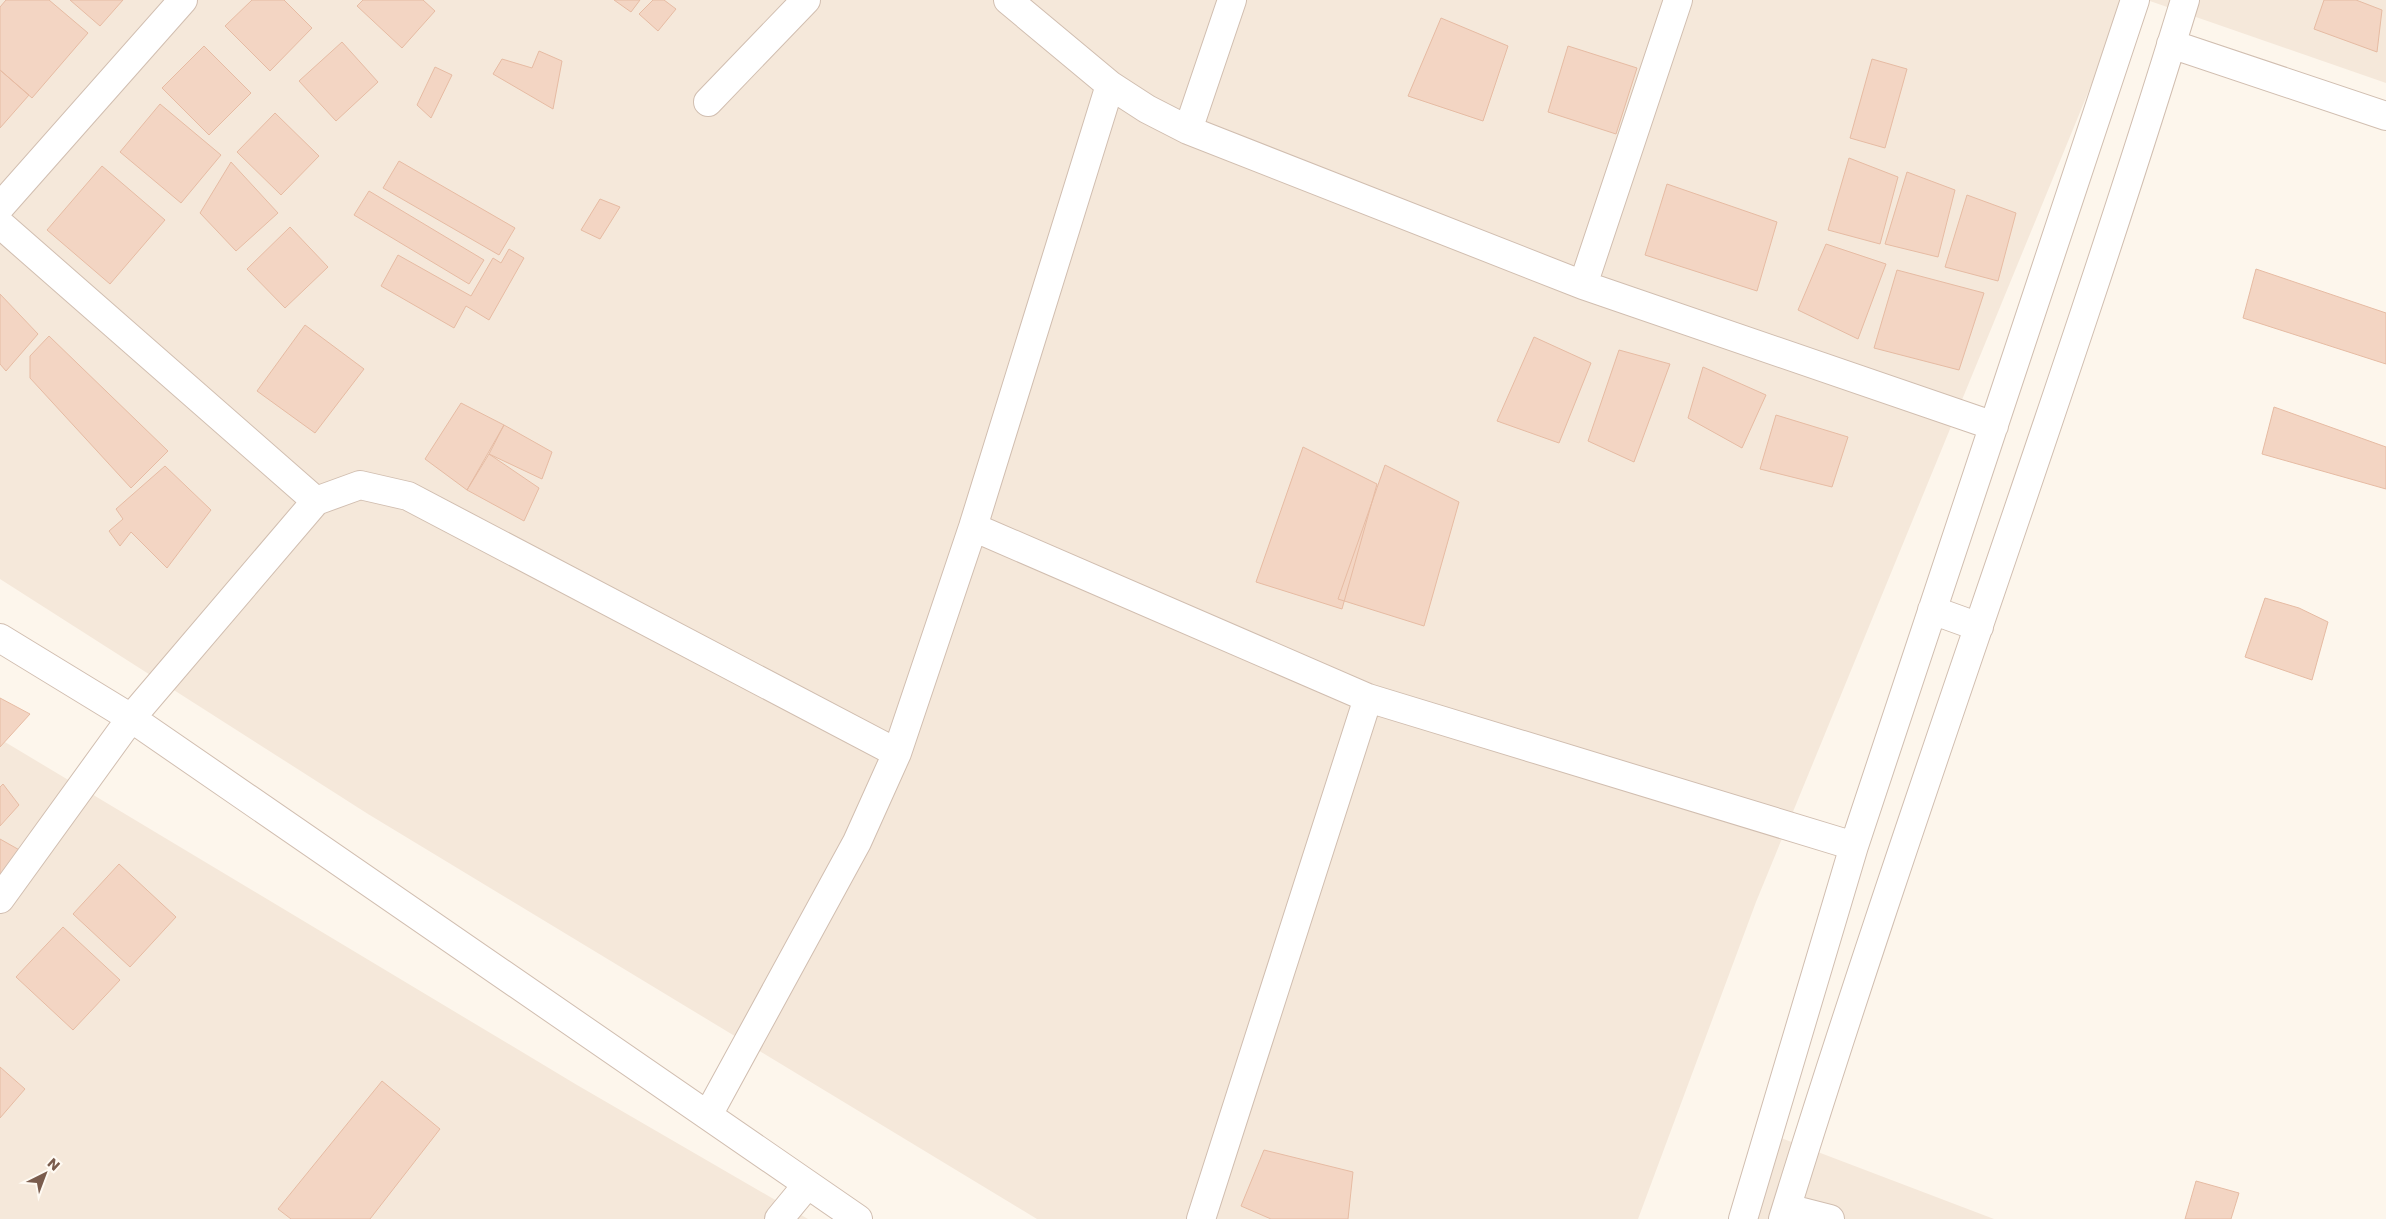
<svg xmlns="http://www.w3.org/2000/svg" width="2386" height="1219" font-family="Poppins,sans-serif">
	<rect width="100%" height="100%" fill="#fdf6ec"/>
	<path fill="#f5e8da" d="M0,0H2126L1756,902L1638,1219H1037L368,814L0,579Z
		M2147,0H2386V83Z
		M0,739L577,1085L808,1219H0Z
		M1781,1138L1994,1219H1755Z"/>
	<path fill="#f3d5c3" stroke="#e6bba3" d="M6,0H49L88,33L32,98L0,70V7Z
		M70,0H123L100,26Z
		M252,0H284L312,28L270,71L225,26Z
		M363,0H423L435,11L402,48L357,6Z
		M614,0H640L631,12Z
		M653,0H664L676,9L658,31L639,14Z
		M2324,0H2356L2382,10L2377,52L2314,29Z
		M1441,18L1508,46L1483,121L1408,96Z
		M342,42L378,82L336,121L299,81Z
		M204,46L251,93L209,135L162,88Z
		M1568,46L1637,68L1616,134L1548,112Z
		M539,51L562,61L553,109L493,74L502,59L532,68Z
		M1872,59L1907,69L1885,148L1850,138Z
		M435,67L452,75L431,118L417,105Z
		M0,70L29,95L0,128Z
		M160,104L221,155L181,203L120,152Z
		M275,113L319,156L281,195L237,152Z
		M1849,158L1898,177L1880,244L1828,230Z
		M399,161L515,228L499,255L383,188Z
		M231,162L278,213L236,251L200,213Z
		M102,166L165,220L110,284L47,230Z
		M1907,172L1955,190L1938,257L1885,244Z
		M1667,184L1777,222L1757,291L1645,255Z
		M369,191L484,260L469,284L354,215Z
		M1967,195L2016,213L1998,281L1945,267Z
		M600,199L620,207L600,239L581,230Z
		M290,227L328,267L285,308L247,269Z
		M1826,244L1886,264L1858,339L1798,310Z
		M509,249L524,258L489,320L466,306L454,328L381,286L398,255L471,296L493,258L501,263Z
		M2256,269L2386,313V364L2243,318Z
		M1897,270L1984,293L1959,370L1874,348Z
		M0,294L38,334L6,371L0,364Z
		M305,325L364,369L315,433L257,391Z
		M49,336L168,451L131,488L30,378V356Z
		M1534,337L1591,363L1559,443L1497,421Z
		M1619,350L1670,364L1634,462L1588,441Z
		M1703,367L1766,395L1742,448L1688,418Z
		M461,403L504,425L467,490L425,459Z
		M2274,407L2386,447V489L2262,454Z
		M1776,415L1848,437L1832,487L1760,469Z
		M504,425L552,452L542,479L489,454Z
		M1303,447L1377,484L1342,609L1256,582Z
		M489,454L539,488L524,521L467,490Z
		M1385,465L1459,502L1424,626L1338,599Z
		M165,466L211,510L167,568L131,532L120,546L109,531L123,519L116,509Z
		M2265,598L2299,608L2328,622L2312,680L2245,657Z
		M0,698L30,714L0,747Z
		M3,784L19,805L0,826V787Z
		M0,839L30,856L0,883Z
		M119,864L176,917L130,967L73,914Z
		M63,927L120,980L73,1030L16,977Z
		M0,1067L25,1089L0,1118Z
		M382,1081L440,1129L370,1219H291L278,1209Z
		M1264,1150L1353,1172L1348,1219H1271L1241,1206Z
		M2196,1181L2239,1193L2231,1219H2185Z"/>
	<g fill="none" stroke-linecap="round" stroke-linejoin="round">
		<defs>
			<path id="minor" d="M1008,0L1110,85L1147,109L1188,130L1583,285L1994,426
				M2171,44L2386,116
				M708,102L806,0
				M1188,130L1232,0
				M0,207L183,0
				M0,224L316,501
				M1583,285L1678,0
				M973,527L1368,698L1854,846
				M1932,610L1979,627
				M0,638L131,718L858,1219
				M0,899L131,718L316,501L360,485L408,496L897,753
				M708,1115L857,842L897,753L973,527L1110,85
				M1787,1208L1830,1219
				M779,1219L807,1185
				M1201,1219L1368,698
				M1743,1219L1854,846L2135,0
				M1783,1219C1909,810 2060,409 2185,0"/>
		</defs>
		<use href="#minor" stroke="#d1beb0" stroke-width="30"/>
		<use href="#minor" stroke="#fff" stroke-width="28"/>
	</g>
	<g transform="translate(45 1174) rotate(42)" stroke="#fffaf3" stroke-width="4" paint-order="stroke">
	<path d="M0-4L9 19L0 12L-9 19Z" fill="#7a5c4d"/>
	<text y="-8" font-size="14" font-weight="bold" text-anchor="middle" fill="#7a5c4d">N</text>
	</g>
</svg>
